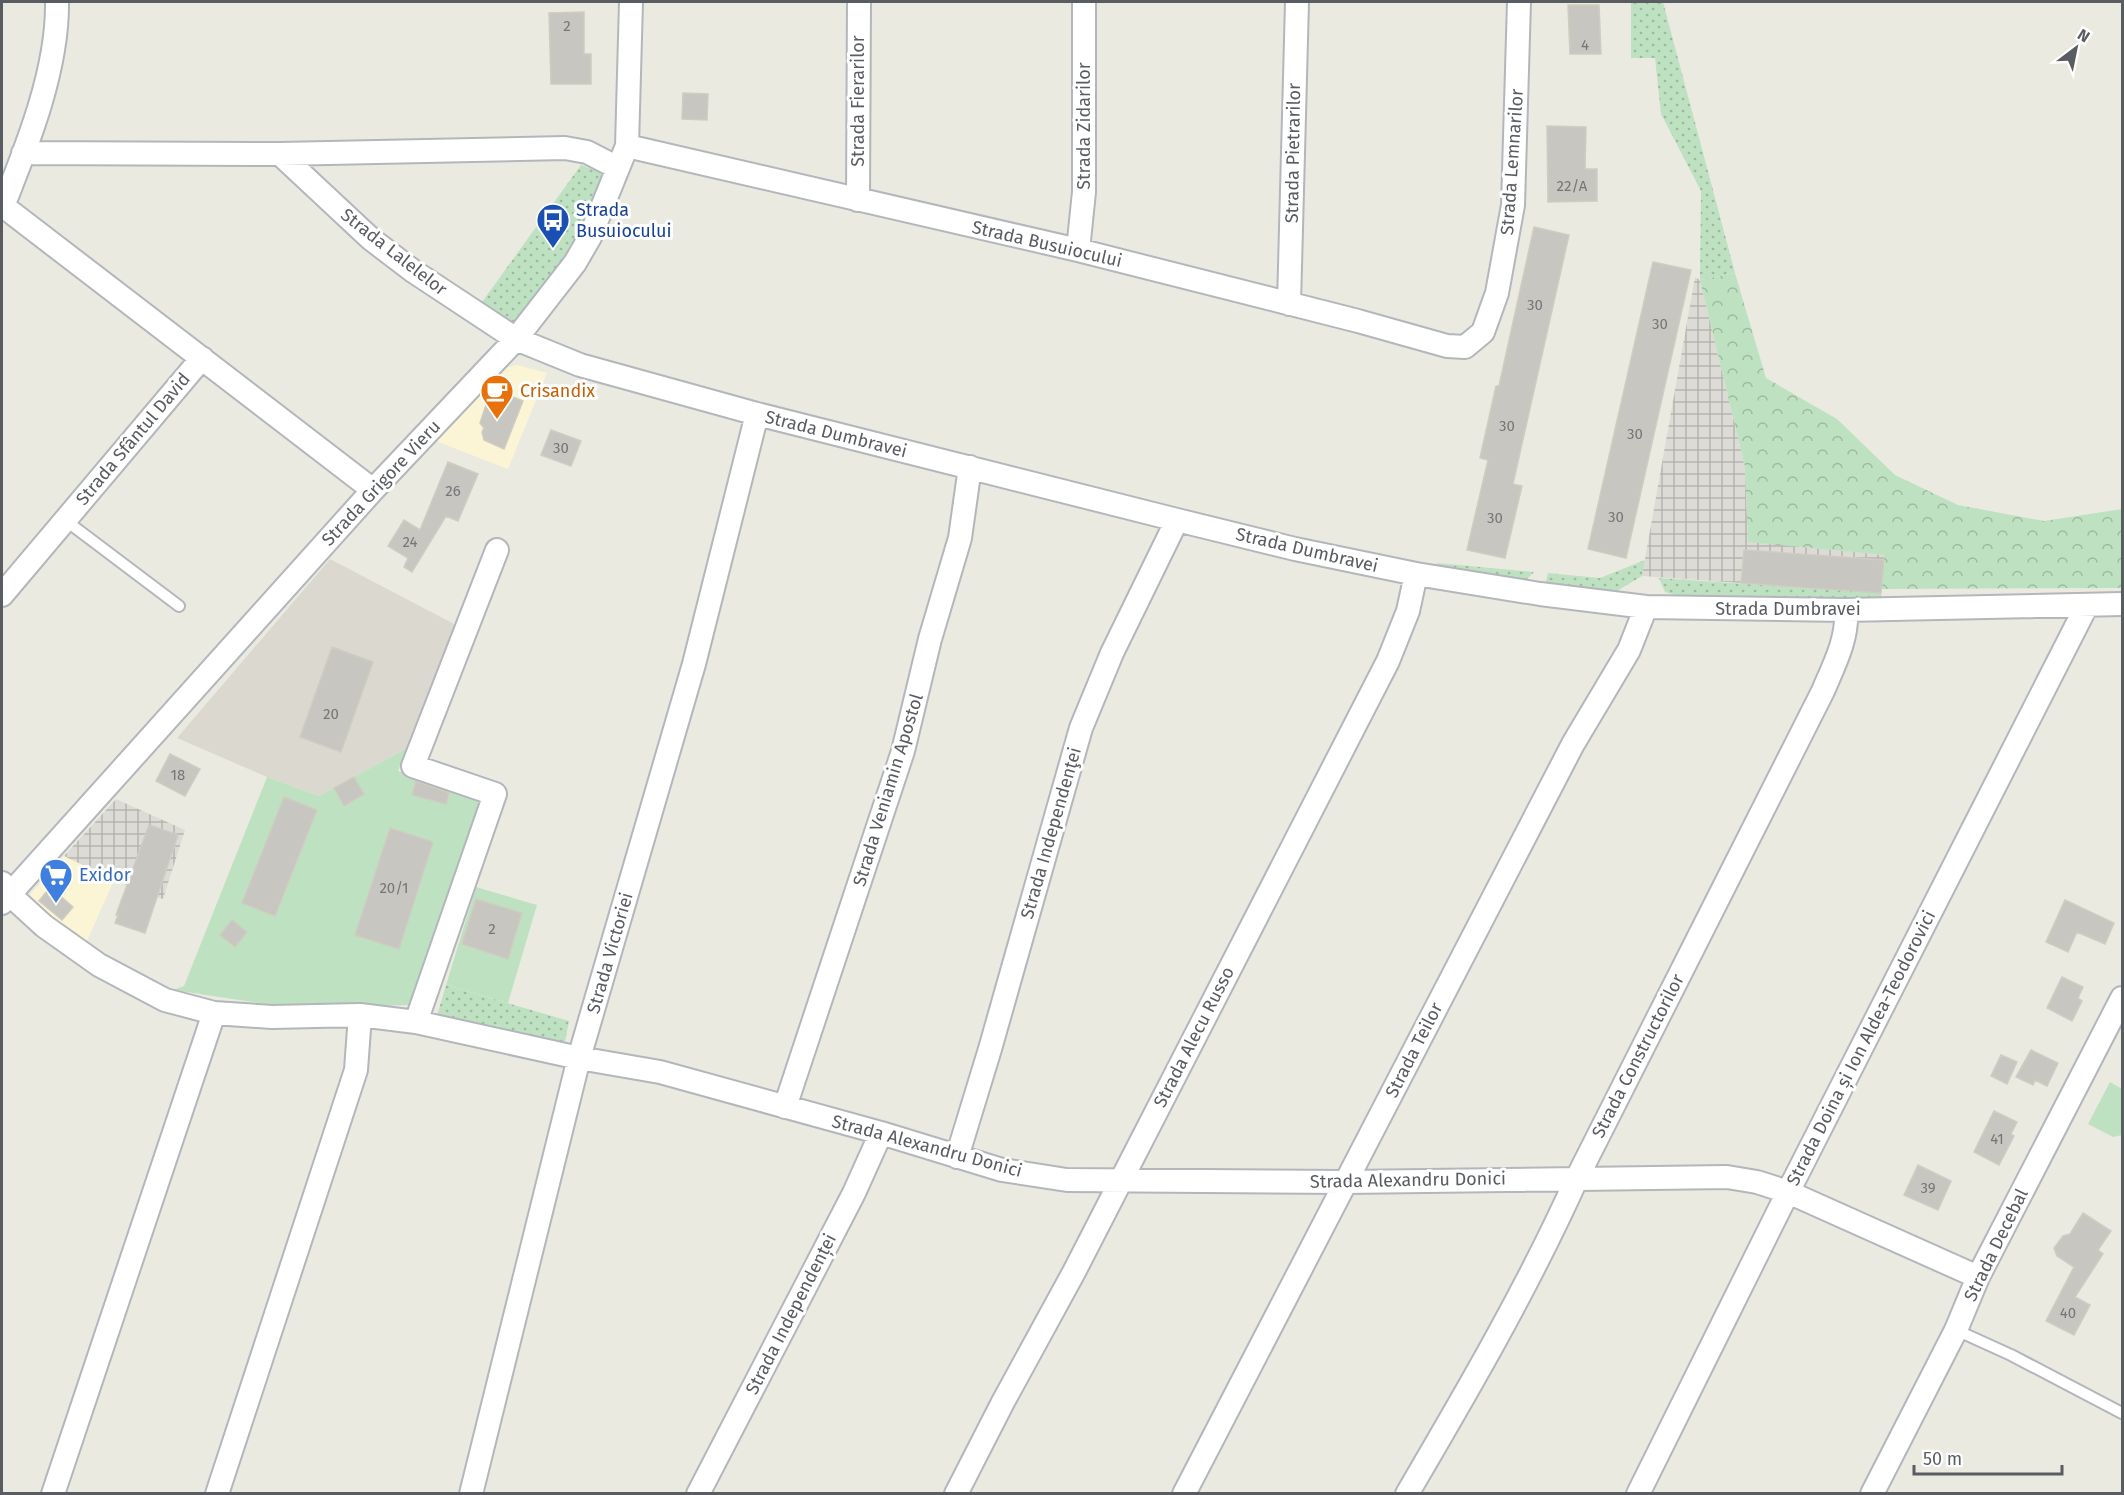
<svg xmlns="http://www.w3.org/2000/svg" width="2124" height="1495" font-family="'Fira Sans',sans-serif">
	<defs>
		<pattern id="industrial-grid" width="8" height="8" patternUnits="userSpaceOnUse" patternTransform="scale(1.5)"><rect width="8" height="8" fill="#dddbd5"/><path d="M0 4h8M4 0v8" fill="none" stroke="#b6b5b0"/></pattern>
		<pattern id="grass-dots" width="8" height="8" patternUnits="userSpaceOnUse" patternTransform="scale(1.5)"><rect width="8" height="8" fill="#bee2c1"/><path d="M2 2h.1M6 6h.1" fill="none" stroke="#9dbaa0" stroke-width="1.8" stroke-linecap="round"/></pattern>
		<pattern id="forest-crowns" width="20" height="18" patternUnits="userSpaceOnUse" patternTransform="scale(1.5)"><rect width="20" height="18" fill="#bee2c1"/><path d="M2 6a3 3 0 1 1 6 0M12 15a3 3 0 1 1 6 0" fill="none" stroke="#9dbaa0"/></pattern>
	</defs>
	<rect width="100%" height="100%" fill="#ebeae1"/>
	<path fill="#fbf5d6" d="M517,365L547,373L508,469L433,440L497,370Z
		M64,856L114,880L87,941L58,924L29,896Z"/>
	<path fill="url(#industrial-grid)" d="M1695,277L1700,280L1745,467L1748,541L1884,555L1881,593L1642,576Z
		M116,799L185,830L163,899L114,880L64,856Z"/>
	<path fill="#dbd9cf" d="M330,559L456,625L407,748L319,796L267,777L177,738Z"/>
	<path fill="url(#grass-dots)" d="M1631,2H1663L1735,273L1700,280L1701,191L1661,114L1655,58H1631Z
		M581,165L605,174L576,248L548,287L509,326L482,302Z
		M1645,560L1642,576L1612,594L1545,585L1548,573L1600,578Z
		M1437,563L1534,572L1525,581L1436,569Z
		M1659,578L1881,593V602L1685,598L1665,592Z
		M446,985L569,1021L564,1047L436,1019Z"/>
	<path fill="url(#forest-crowns)" d="M1735,273L1766,378L1837,419L1895,475L1958,505L2044,521L2122,509V588L1881,589L1884,555L1748,542L1745,467L1700,280Z"/>
	<path fill="#bee2c1" fill-rule="evenodd" d="M407,748L398,771L486,797L414,1005L293,1008L173,990L184,986L267,777L319,796Z
		M476,887L537,905L508,1003L446,985ZM477,899L522,913L508,959L463,944Z
		M2110,1082L2122,1089V1135L2113,1137L2088,1124Z"/>
	<path fill="#c8c6c0" stroke="#cfccc0" stroke-width="1.5" d="M1568,5H1599L1601,54H1570Z
		M584,12V54H591V84H551L549,13Z
		M683,93L708,94L707,120L682,119Z
		M1547,126L1586,127L1585,169H1597V201L1548,202Z
		M1534,227L1569,235L1513,484L1522,486L1505,558L1467,550L1488,460L1480,458L1496,386H1499Z
		M1653,262L1691,270L1626,558L1588,549Z
		M503,393L523,401L504,449L484,440L482,432L484,428L480,423L486,405L492,402L497,395Z
		M551,430L581,441L571,466L541,455Z
		M448,462L478,474L458,521L446,516L412,572L404,567L408,558L388,546L404,520L420,530Z
		M1744,550L1884,560L1881,593L1741,583Z
		M332,647L373,662L341,752L300,737Z
		M170,754L200,769L185,796L156,781Z
		M354,777L364,794L344,806L334,788Z
		M416,781L449,793L446,804L412,795Z
		M284,797L317,810L275,916L242,903Z
		M149,825L178,835L145,933L115,923L118,915H116Z
		M390,828L433,842L399,949L355,935Z
		M50,887L73,907L62,920L39,901Z
		M476,899L522,913L508,959L462,944Z
		M2065,900L2114,923L2105,944L2077,932L2068,952L2046,942Z
		M232,920L247,932L235,947L220,935Z
		M2062,977L2083,987L2078,998L2082,1001L2072,1021L2047,1008Z
		M2031,1050L2058,1063L2047,1086L2035,1080L2033,1085L2016,1077Z
		M2001,1055L2017,1062L2007,1084L1991,1076Z
		M1994,1111L2017,1122L2011,1134L2014,1136L1999,1165L1974,1152Z
		M1918,1165L1951,1181L1938,1210L1904,1195Z
		M2083,1213L2111,1231L2098,1250L2103,1254L2075,1297L2090,1305L2074,1335L2046,1321L2074,1267L2057,1256L2054,1248L2063,1236L2070,1234Z"/>
	<g fill="none" stroke-linecap="round" stroke-linejoin="round">
		<defs>
			<path id="lane" d="M65,520L179,606
				M1956,1330L2011,1355L2122,1413"/>
			<path id="street" d="M627,146L1078,250L1358,321L1447,346L1465,347L1483,332L1497,293L1513,205L1519,2
				M23,153L280,154L565,148L587,152L618,168
				M280,154L371,239L413,271L516,339L580,365L757,414L1177,520L1295,549L1416,574L1540,594L1646,607L1846,610L2122,604
				M858,200L859,2
				M3,206L373,490
				M2,209C27,146 58,70 57,2
				M1078,250L1084,192V2
				M1289,304L1297,2
				M2,595L202,358
				M2,883L9,894L44,926L99,965L165,1000L214,1013L272,1017L360,1015L416,1022L579,1058L660,1072L881,1133L1002,1170L1067,1180L1345,1182L1727,1177L1757,1182L1788,1192L1978,1277
				M2,903L373,490L516,339L575,263L590,237L627,146L631,2
				M416,1022L495,794L413,766L497,550
				M785,1107L903,751L930,639L960,538L970,467
				M957,1157L990,1049L1081,728L1112,653L1177,520
				M53,1494L214,1013
				M217,1494L356,1070L360,1015
				M471,1494L579,1058L694,664L757,414
				M698,1494L854,1193L881,1133
				M956,1494L1003,1402L1074,1272L1388,661L1408,611L1416,574
				M1184,1494L1573,744L1629,650L1646,607
				M1407,1494C1468,1390 1528,1287 1577,1178L1823,691C1834,665 1848,639 1846,610
				M1638,1494L1788,1192L2087,605
				M1872,1494L1956,1330L1978,1277L2122,998"/>
		</defs>
		<use href="#lane" stroke="#b3b6bb" stroke-width="14"/>
		<use href="#street" stroke="#b3b6bb" stroke-width="26"/>
		<use href="#lane" stroke="#fff" stroke-width="10"/>
		<use href="#street" stroke="#fff" stroke-width="22"/>
	</g>
	<defs>
		<symbol id="bus-pin" viewBox="-11 -11 22 30"><path d="M0 17L-7.5 6A9.5 9.5 0 1 1 7.5 6Z" fill="#1a4fb4" stroke="#fff"/><path d="M-5-6H5V4H4V6H2V4H-2V6H-4V4H-5ZM-3.5-4V0h7V-4ZM-3.5 1.2v1.5H-2V1.2ZM2 1.2v1.5H3.5V1.2Z" fill="#fff"/></symbol>
		<symbol id="cafe-pin" viewBox="-11 -11 22 30"><path d="M0 17L-7.5 6A9.5 9.5 0 1 1 7.5 6Z" fill="#e8710a" stroke="#fff"/><path d="M-5.5-4.5H6V0H3Q3 3.5 0 3.5H-2.5Q-5.5 3.5-5.5 0ZM3-3.2v2h1.7v-2ZM-6 4.5H4V6H-6Z" fill="#fff"/></symbol>
		<symbol id="supermarket-pin" viewBox="-11 -11 22 30"><path d="M0 17L-7.5 6A9.5 9.5 0 1 1 7.5 6Z" fill="#3f7fe0" stroke="#fff"/><path d="M-6-5.5h2.5l.6 2H6L4.5 2H-2.5L-4.4-4H-6ZM-1.5 3.2a1.3 1.3 0 1 0 .1 0ZM3 3.2a1.3 1.3 0 1 0 .1 0Z" fill="#fff"/></symbol>
	</defs>
	<g fill-rule="evenodd">
		<use href="#bus-pin" x="534" y="201" width="38" height="52"/>
		<use href="#cafe-pin" x="478" y="372" width="38" height="52"/>
		<use href="#supermarket-pin" x="37" y="856" width="38" height="52"/>
	</g>
	<g text-anchor="middle" dominant-baseline="central" stroke-width="6" stroke-linejoin="round" paint-order="stroke">
		<g font-size="15" fill="#757679">
			<text x="567" y="26">2</text>
			<text x="1585" y="45">4</text>
			<text x="1572" y="186">22/A</text>
			<text x="1535" y="305">30</text>
			<text x="1660" y="324">30</text>
			<text x="1507" y="426">30</text>
			<text x="1635" y="434">30</text>
			<text x="561" y="448">30</text>
			<text x="453" y="491">26</text>
			<text x="1616" y="517">30</text>
			<text x="1495" y="518">30</text>
			<text x="410" y="542">24</text>
			<text x="331" y="714">20</text>
			<text x="178" y="775">18</text>
			<text x="394" y="888">20/1</text>
			<text x="492" y="929">2</text>
			<text x="1997" y="1139">41</text>
			<text x="1928" y="1188">39</text>
			<text x="2068" y="1313">40</text>
		</g>
		<g font-size="18" fill="#595c61" stroke="#fff">
			<text transform="translate(858 101) rotate(-90)">Strada Fierarilor</text>
			<text transform="translate(1084 126) rotate(-90)">Strada Zidarilor</text>
			<text transform="translate(1293 153) rotate(-89)">Strada Pietrarilor</text>
			<text transform="translate(1512 162) rotate(-86)">Strada Lemnarilor</text>
			<text transform="translate(1047 244) rotate(13)">Strada Busuiocului</text>
			<text transform="translate(394 252) rotate(38)">Strada Lalelelor</text>
			<text transform="translate(836 434) rotate(14)">Strada Dumbravei</text>
			<text transform="translate(133 439) rotate(-50)">Strada Sfântul David</text>
			<text transform="translate(381 483) rotate(-47)">Strada Grigore Vieru</text>
			<text transform="translate(1307 550) rotate(13)">Strada Dumbravei</text>
			<text x="1788" y="609">Strada Dumbravei</text>
			<text transform="translate(888 790) rotate(-73)">Strada Veniamin Apostol</text>
			<text transform="translate(1051 833) rotate(-74)">Strada Independenţei</text>
			<text transform="translate(610 953) rotate(-74)">Strada Victoriei</text>
			<text transform="translate(1194 1037) rotate(-63)">Strada Alecu Russo</text>
			<text transform="translate(1861 1048) rotate(-63)">Strada Doina și Ion Aldea-Teodorovici</text>
			<text transform="translate(1414 1050) rotate(-63)">Strada Teilor</text>
			<text transform="translate(1638 1056) rotate(-63)">Strada Constructorilor</text>
			<text transform="translate(927 1146) rotate(15)">Strada Alexandru Donici</text>
			<text transform="translate(1408 1180) rotate(-1)">Strada Alexandru Donici</text>
			<text transform="translate(1996 1245) rotate(-64)">Strada Decebal</text>
			<text transform="translate(791 1314) rotate(-63)">Strada Independenței</text>
		</g>
		<g font-size="18" fill="#164399" stroke="#fff" text-anchor="start">
			<text x="576" y="210">Strada<tspan x="576" dy="21">Busuiocului</tspan></text>
		</g>
		<g font-size="18" fill="#c56008" stroke="#fff" text-anchor="start">
			<text x="520" y="391">Crisandix</text>
		</g>
		<g font-size="18" fill="#366cbe" stroke="#fff" text-anchor="start">
			<text x="79" y="875">Exidor</text>
		</g>
	</g>
	<rect width="2124" height="1495" fill="none" stroke="#595c61" stroke-width="6"/>
	<g transform="translate(2076 48) rotate(32)" stroke="#ffffff" stroke-width="4.5" paint-order="stroke">
	<path d="M0-4.5L10 22L0 15L-10 22Z" fill="#595c61"/>
	<text y="-9" font-size="16" font-weight="bold" text-anchor="middle" fill="#595c61">N</text>
	</g>
	<path d="M1914 1465v9h148v-9" fill="none" stroke="#595c61" stroke-width="3"/>
	<text x="1923" y="1465" font-size="18" fill="#595c61" stroke="#ffffff" stroke-width="4.5" paint-order="stroke">50 m</text>
</svg>
